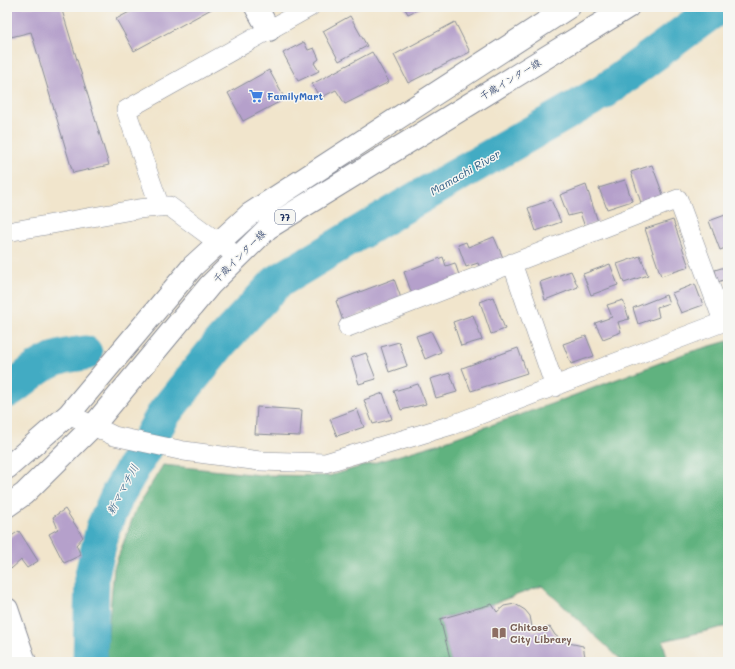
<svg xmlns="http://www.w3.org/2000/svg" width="735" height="669" font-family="Mali,'Klee One',sans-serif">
	<rect width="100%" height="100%" fill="#f6f6f2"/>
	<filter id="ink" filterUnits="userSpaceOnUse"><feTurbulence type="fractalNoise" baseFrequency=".025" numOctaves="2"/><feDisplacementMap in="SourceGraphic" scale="8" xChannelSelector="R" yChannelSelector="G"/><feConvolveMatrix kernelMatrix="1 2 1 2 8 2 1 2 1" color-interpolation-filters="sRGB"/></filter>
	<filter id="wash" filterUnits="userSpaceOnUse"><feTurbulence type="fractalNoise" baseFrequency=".012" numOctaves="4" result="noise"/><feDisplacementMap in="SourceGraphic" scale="16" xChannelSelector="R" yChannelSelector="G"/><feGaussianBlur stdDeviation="0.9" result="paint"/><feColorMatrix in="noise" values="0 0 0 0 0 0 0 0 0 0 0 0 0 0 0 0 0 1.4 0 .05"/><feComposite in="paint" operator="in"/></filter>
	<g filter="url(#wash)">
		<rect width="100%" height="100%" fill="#f1e5cc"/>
		<path fill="#60b27f" stroke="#3e706e" d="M728,341V626L663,641L668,662H620L619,658L542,586L492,604L440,619L451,662H107L108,632L114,568L136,509L163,465L260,475L329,476L434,445L551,404L686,353Z"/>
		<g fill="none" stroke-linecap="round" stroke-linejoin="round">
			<path stroke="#43abc3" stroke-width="35" d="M7,391C20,384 30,372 43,365C56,357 70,355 85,353
				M90,662L92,575L103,528L118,494L165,412L221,342L277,282L409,203L603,92L709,14L715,7"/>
		</g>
		<g id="blocks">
			<path fill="#b5a0cb" d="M7,7H61L109,165L73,173L31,32L7,38Z
				M139,7H215L134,51L116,19Z
				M404,7H423L408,14Z
				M350,16L367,46L339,61L323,31Z
				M455,22L470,52L408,83L394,55Z
				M304,42L308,50L314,48L319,59L314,63L319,71L298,81L283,53Z
				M372,52L389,82L345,104L336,90L320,98L312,84Z
				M269,70L285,99L243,121L228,93Z
				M652,165L665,200L642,206L631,172Z
				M625,180L632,201L607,209L599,188Z
				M586,185L598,222L585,227L580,213L568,216L560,195Z
				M551,200L561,222L536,231L528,208Z
				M728,214V247L720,250L709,221Z
				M673,220L689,267L661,276L645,229Z
				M494,237L504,260L480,268L478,263L466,267L458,245L466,242L468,247Z
				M640,256L648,275L624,283L617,264Z
				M443,257L446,266L455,263L460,278L412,294L404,272Z
				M610,264L618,285L591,295L583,274Z
				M728,266V278L718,282L715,270Z
				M571,271L578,287L545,300L540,282Z
				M394,279L401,298L343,321L336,301Z
				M695,284L703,305L681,313L672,293Z
				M666,295L669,303L657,307L659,317L638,324L633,308Z
				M493,297L505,329L491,334L480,302Z
				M623,300L629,319L618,322L621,332L603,339L595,323L612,317L607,305Z
				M473,315L482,340L461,346L453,322Z
				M431,331L441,352L425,359L416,336Z
				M586,336L594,356L571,364L563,344Z
				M399,342L407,366L389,372L381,347Z
				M518,348L527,373L471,391L462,368Z
				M366,353L376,379L359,384L351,358Z
				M450,373L457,392L436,398L430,379Z
				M418,384L426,404L401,410L394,391Z
				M383,393L392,419L373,424L364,400Z
				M257,407L302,410L300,436L255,434Z
				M357,409L364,427L337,436L330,419Z
				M65,509L83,537L76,545L81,555L64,563L49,534L58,529L53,517Z
				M19,531L38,561L27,568L21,560L11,569L7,562V539Z
				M492,604L497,612L504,606L515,604L525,610L530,616L533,632L550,627L555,635L564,642L583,646L586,662H451L440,619Z"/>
		</g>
	</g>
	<g filter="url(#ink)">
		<use href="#blocks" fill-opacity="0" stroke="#868a95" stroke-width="1"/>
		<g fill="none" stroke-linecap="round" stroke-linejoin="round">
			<defs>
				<path id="street" d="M160,207L126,110L310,7
					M7,232L138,209L169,206L238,257
					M512,263L555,387
					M348,327L678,199L723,321
					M69,414L114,436L184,451L260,461L325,463L452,425L728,320"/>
				<path id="secondary" d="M256,7L269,30
					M7,609L25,662"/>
				<path id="primary" d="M7,468L69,414L193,266L250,214L569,7
					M7,506L24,494L93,426L210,285L268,228L628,7"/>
			</defs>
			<use href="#street" stroke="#868a95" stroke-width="20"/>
			<use href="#secondary" stroke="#868a95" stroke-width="24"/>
			<use href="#primary" stroke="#868a95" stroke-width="24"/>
			<use href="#street" stroke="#fff" stroke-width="19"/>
			<use href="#secondary" stroke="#fff" stroke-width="22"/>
			<use href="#primary" stroke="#fff" stroke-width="22"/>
		</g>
	</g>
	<defs>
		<symbol id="supermarket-bare" viewBox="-9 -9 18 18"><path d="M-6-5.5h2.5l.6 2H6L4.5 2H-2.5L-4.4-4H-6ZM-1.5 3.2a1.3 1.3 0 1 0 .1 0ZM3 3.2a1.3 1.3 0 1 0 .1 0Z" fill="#3f7fe0" stroke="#f6f6f2" stroke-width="2.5" paint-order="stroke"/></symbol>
		<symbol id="library-bare" viewBox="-9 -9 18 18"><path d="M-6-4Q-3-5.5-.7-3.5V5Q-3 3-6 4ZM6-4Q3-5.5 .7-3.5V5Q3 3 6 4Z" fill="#8d6e63" stroke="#f6f6f2" stroke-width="2.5" paint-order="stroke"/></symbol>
	</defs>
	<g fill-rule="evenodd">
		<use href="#supermarket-bare" x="246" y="86" width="20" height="20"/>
		<use href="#library-bare" x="489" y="623" width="20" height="20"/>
	</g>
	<g text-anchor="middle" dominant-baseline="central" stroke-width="3" stroke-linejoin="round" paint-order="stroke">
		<rect fill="#f6f6f2" stroke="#5d6b8a" stroke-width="1" x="275" y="210" width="20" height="14" rx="3"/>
		<g font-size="9" font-weight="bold" fill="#1b2f5e">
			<text x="285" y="217">77</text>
		</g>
		<g font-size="10" fill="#1b2f5e" stroke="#f6f6f2">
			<text transform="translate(510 79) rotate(-31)">千歳インター線</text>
			<text transform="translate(239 256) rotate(-45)">千歳インター線</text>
		</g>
		<g font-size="10" font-weight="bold" fill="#366cbe" stroke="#f6f6f2" text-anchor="start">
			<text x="267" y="96">FamilyMart</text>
		</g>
		<g font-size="10" font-weight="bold" fill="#785e54" stroke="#f6f6f2" text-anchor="start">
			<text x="510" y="627">Chitose<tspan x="510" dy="12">City Library</tspan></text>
		</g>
		<g font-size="11" font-style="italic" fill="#295a81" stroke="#f6f6f2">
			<text transform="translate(465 172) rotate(-30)">Mamachi River</text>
			<text transform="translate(122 489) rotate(-62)">新ママチ川</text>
		</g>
	</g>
	<rect width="735" height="669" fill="none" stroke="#f6f6f2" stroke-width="24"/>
</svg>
